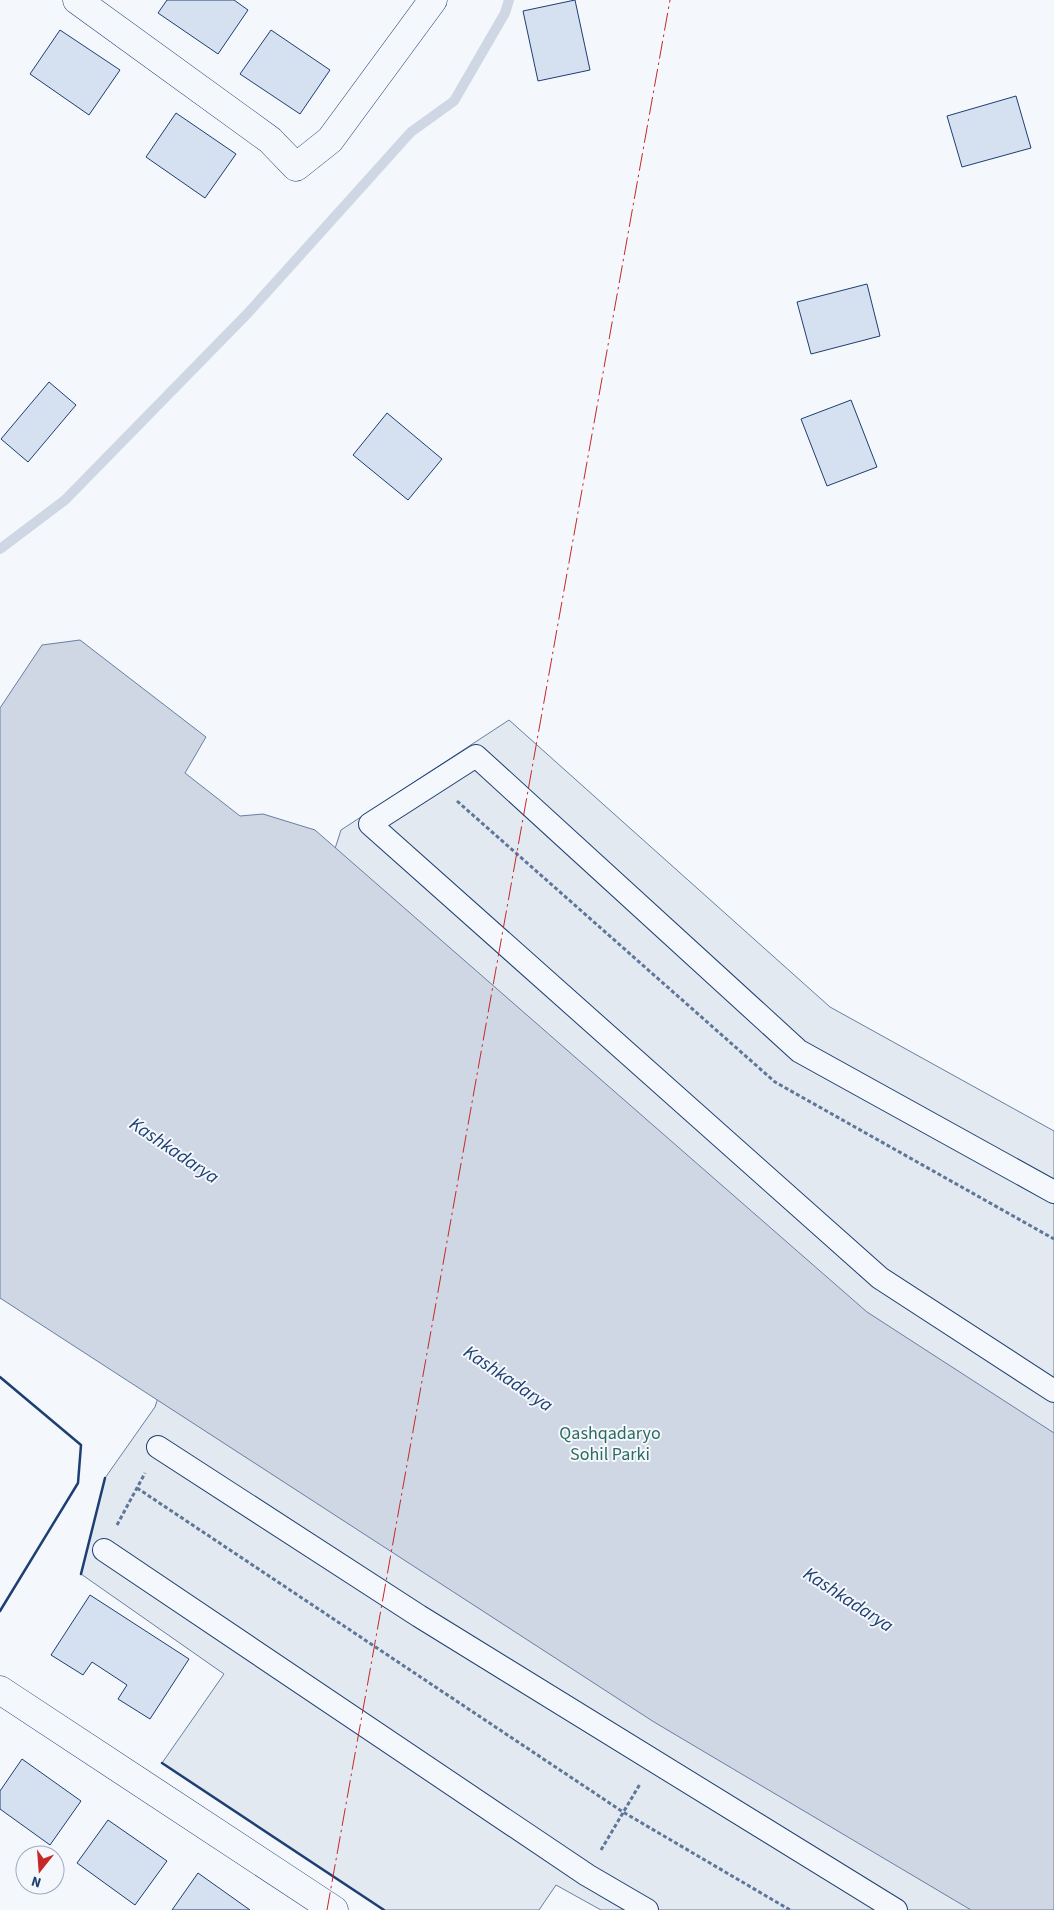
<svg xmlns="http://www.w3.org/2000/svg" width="1054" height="1910" font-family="'Source Sans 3',sans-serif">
	<rect width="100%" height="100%" fill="#f4f7fb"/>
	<path fill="#e3e9f0" stroke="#687fa3" d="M509,720L830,1007L1054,1131V1910H601L556,1885L539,1910H384L162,1763L224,1674L81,1574L105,1478L155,1407L341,830Z"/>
	<path fill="#cfd7e4" stroke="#687fa3" d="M80,640L206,737L185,773L240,816L263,814L315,830L867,1312L1054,1433V1910H971L654,1722L0,1298V708L42,645Z"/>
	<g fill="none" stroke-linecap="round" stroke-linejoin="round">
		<path stroke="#cfd7e4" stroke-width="10" d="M0,549L65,500L248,313L411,132L454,101L505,13L509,0"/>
	</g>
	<path fill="#d5e0f0" stroke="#1d3f73" d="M167,0H234L248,10L218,54L158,13Z
		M575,0L590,70L538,81L523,11Z
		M60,30L120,70L89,115L30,74Z
		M271,30L330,70L300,114L240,74Z
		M1016,96L1031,148L962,167L947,116Z
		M176,113L236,154L205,198L146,157Z
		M867,284L880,336L811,354L797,302Z
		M49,382L76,405L28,462L1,439Z
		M851,400L877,467L827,486L801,419Z
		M387,413L442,459L408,500L353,455Z
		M90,1595L189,1659L150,1719L118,1699L127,1685L92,1662L83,1675L51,1655Z
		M22,1759L81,1801L50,1845L0,1809V1791Z
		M108,1820L167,1861L135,1905L77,1863Z
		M198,1873L250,1910H172Z"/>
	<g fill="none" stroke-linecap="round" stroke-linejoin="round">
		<defs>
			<path id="pedestrian" d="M1054,1192L799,1051L476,756L370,824L880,1278L1054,1391
				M158,1447L419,1616L896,1910
				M104,1550L587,1875L647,1910"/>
			<path id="minor" d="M77,0L270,140L296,167L330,140L433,0
				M0,1690L334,1910"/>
		</defs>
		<use href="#pedestrian" stroke="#1d3f73" stroke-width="24"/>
		<use href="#minor" stroke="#1d3f73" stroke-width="29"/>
		<path stroke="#5e769c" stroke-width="3" stroke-dasharray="4 2.5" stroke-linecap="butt" d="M457,801L775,1082L1054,1239
			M137,1488L623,1812L790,1910
			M117,1525L145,1473
			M601,1850L640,1784"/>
		<use href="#pedestrian" stroke="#f4f7fb" stroke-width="22"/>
		<use href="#minor" stroke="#f4f7fb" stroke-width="28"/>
		<path stroke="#1d3f73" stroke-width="2.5" d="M0,1377L81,1445L78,1483L0,1611
			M81,1574L105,1478
			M162,1763L384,1910"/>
		<path stroke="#c62828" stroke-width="1" stroke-dasharray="18 4 2.5 4" stroke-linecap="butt" d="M327,1910L670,0"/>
	</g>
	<g text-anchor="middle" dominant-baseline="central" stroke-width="4" stroke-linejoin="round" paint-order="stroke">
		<g font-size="18" fill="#2c6c60" stroke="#f4f7fb">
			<text x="610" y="1433">Qashqadaryo<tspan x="610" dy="21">Sohil Parki</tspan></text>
		</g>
		<g font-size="19" font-style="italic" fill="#1d3f73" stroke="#f4f7fb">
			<text transform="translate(174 1151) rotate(34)">Kashkadarya</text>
			<text transform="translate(508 1379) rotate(34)">Kashkadarya</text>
			<text transform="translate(848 1600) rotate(33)">Kashkadarya</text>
		</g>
	</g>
	<g transform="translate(40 1870) rotate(197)"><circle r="24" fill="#f4f7fb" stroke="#9eadc5"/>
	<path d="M0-4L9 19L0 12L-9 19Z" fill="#c62828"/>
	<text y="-8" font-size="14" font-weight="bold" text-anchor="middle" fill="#1d3f73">N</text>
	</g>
</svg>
